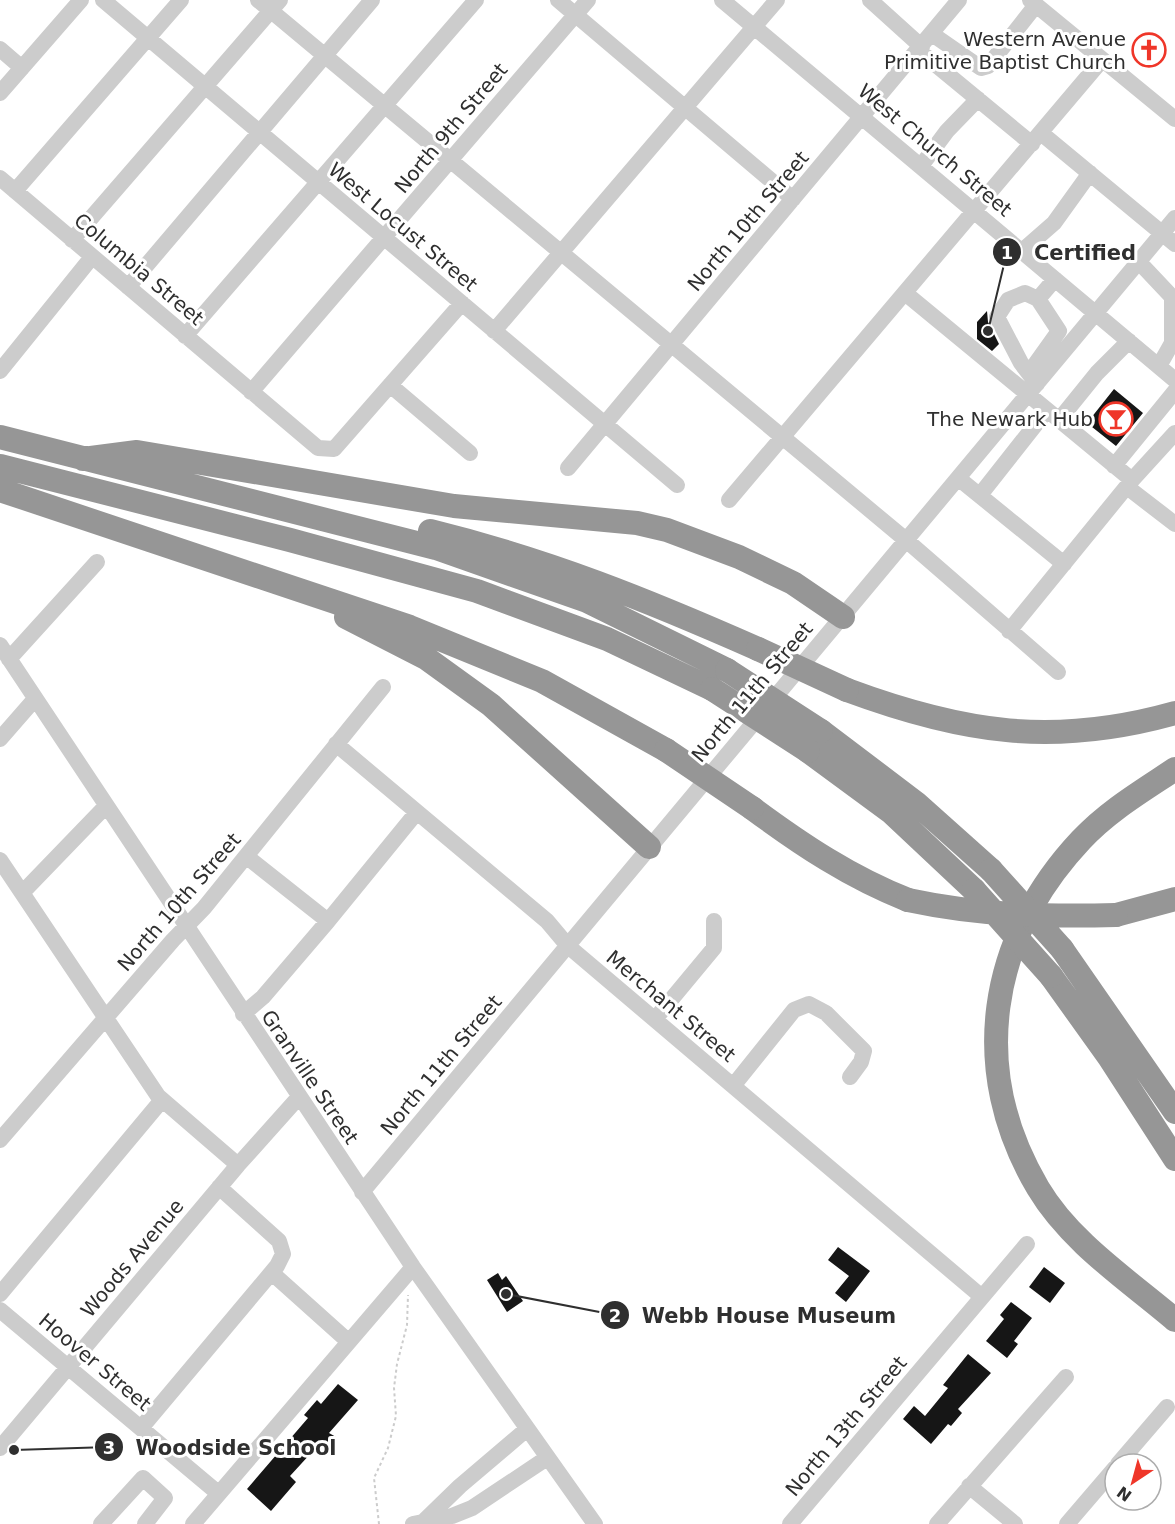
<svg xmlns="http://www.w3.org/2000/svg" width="1175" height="1524" font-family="'DejaVu Sans',sans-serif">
	<rect width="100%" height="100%" fill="#fff"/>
	<path fill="#161616" d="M987,311L988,322L999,344L992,351L977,339V322Z
		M1114,389L1143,413L1116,446L1087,423Z
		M838,1247L870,1271L846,1302L835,1293L849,1276L828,1260Z
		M1044,1267L1065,1283L1050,1303L1029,1287Z
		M498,1273L502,1280L506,1276L523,1301L507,1312L487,1280Z
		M1011,1302L1032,1318L1014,1341L1018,1344L1007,1358L986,1341L1004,1319L1000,1315Z
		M968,1354L991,1373L958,1409L962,1413L951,1426L948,1424L931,1444L903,1419L914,1406L925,1416L948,1388L943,1385Z
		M338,1384L358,1400L329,1433L336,1437L319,1457L312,1452L290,1476L296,1482L271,1511L247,1489L308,1418L304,1415L317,1400L321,1404Z"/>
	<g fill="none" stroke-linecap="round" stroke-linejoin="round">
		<path stroke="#ccc" stroke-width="2" stroke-dasharray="3 3" stroke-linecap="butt" d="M379,1524L374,1478L388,1448L396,1416L394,1388L397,1364L407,1325L408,1295"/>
		<path stroke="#ccc" stroke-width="16" d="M103,0L677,485
			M258,0L906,540L1058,672
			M558,0L793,199
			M722,0L1175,380
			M870,0L922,47
			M1030,0L1175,119
			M932,34L981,68L988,66L1036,5
			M0,49L22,68
			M918,50L1032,144
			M0,93L81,0
			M1041,133L1175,244
			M921,166L947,131L978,99
			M0,178L318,448L334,449L462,303
			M15,191L181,0
			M72,240L280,0
			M1022,251L1054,223L1090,173
			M1139,262L1172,297V343L1159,366
			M128,287L372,0
			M905,293L1132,480
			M494,331L777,0
			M185,336L476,0
			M0,371L92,257
			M1029,373L1059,331L1038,299
			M1037,384L1021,363L997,317L1008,300L1025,293L1038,299L1055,279
			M390,385L470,453
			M251,392L588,0
			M1059,420L1097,373L1129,341
			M1114,466L1175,391
			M568,468L959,0
			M958,478L1064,564
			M1127,487L1175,524
			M980,495L1047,410
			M729,500L1101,61
			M1009,631L1132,480L1175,433
			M0,645L413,1267L595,1524
			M9,659L97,562
			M0,739L34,700
			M336,744L547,921L568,946L982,1297
			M247,857L328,921L417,812
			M0,860L158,1096L238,1165
			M22,893L105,807
			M243,1014L263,997L328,921
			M655,1019L714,948V921
			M733,1086L794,1010L809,1004L826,1013L864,1051L861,1062L850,1077
			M0,1140L173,940L204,908L383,687
			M362,1192L1175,218
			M272,1273L349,1342
			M0,1294L162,1100
			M0,1310L218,1493
			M141,1428L277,1266L283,1254L279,1241L219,1187
			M0,1448L238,1165L298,1098
			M1118,1464L1167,1407
			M969,1486L1015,1524
			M425,1520L460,1486L527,1429
			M101,1524L143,1478L165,1498L145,1524
			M193,1524L413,1267
			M413,1524L452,1516L472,1508L547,1458
			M790,1524L1027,1244
			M937,1524L1066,1377
			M1067,1524L1115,1468"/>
		<path stroke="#969696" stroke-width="24" d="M0,437L436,548L587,601L727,670
			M83,459L137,452L454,506L637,523L667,530L739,557L793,583L843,617
			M0,466L290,540L477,591L607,639L712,689
			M0,490L410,627L542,681L666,750
			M430,531C548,560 647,600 758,649
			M346,617L426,658L491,705L649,847
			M847,690C963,733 1054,747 1175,713
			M821,731L916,803L991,870
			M808,751L891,812L974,890
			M1175,769C1142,791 1108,811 1081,840C988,939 968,1070 1038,1188C1070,1242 1128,1280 1175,1320
			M752,808C802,845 850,877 908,900
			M1116,915L1175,899
			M1062,949L1175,1112
			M1051,976L1109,1057L1175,1159"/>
		<path stroke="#969696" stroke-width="24" d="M758,649L847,690
			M727,670L821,731
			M712,689L808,751
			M666,750L752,808
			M991,870L1062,949
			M974,890L1051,976
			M908,900C978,915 1045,917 1116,915"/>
	</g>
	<defs>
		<symbol id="church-ring" viewBox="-11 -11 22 22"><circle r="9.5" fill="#fff" stroke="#ef3629" stroke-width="1.5"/><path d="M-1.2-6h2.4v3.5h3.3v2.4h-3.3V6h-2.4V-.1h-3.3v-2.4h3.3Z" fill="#ef3629"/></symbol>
		<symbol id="bar-ring" viewBox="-11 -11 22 22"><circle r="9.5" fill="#fff" stroke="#ef3629" stroke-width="1.5"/><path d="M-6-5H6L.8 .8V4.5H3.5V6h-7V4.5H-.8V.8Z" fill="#ef3629"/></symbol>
	</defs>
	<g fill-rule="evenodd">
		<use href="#church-ring" x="1130" y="31" width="38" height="38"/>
		<use href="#bar-ring" x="1097" y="400" width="38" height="38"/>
	</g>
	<g text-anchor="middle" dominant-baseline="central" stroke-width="6" stroke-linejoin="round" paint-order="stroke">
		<g font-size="20" fill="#2f2f2f" stroke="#fff" text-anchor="end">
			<text x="1126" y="39">Western Avenue<tspan x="1126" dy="23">Primitive Baptist Church</tspan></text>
			<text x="1093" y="419">The Newark Hub</text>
		</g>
		<g font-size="20" fill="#2f2f2f" stroke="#fff">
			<text transform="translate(451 128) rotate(-50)">North 9th Street</text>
			<text transform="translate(935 150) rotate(40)">West Church Street</text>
			<text transform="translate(748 221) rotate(-50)">North 10th Street</text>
			<text transform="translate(403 227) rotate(40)">West Locust Street</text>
			<text transform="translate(139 269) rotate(40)">Columbia Street</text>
			<text transform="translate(752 692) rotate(-50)">North 11th Street</text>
			<text transform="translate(179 902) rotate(-49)">North 10th Street</text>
			<text transform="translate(671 1006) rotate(40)">Merchant Street</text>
			<text transform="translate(441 1065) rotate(-50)">North 11th Street</text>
			<text transform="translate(310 1077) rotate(56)">Granville Street</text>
			<text transform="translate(132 1258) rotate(-50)">Woods Avenue</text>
			<text transform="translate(95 1362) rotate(40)">Hoover Street</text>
			<text transform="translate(846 1426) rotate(-50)">North 13th Street</text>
		</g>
	</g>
	<path fill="none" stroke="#2f2f2f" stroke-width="2" d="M988 331L1007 252M506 1294L615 1315M14 1450L109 1447"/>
	<g fill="#2f2f2f" stroke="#fff" stroke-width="2">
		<circle cx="988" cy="331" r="6"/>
		<circle cx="506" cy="1294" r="6"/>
		<circle cx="14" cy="1450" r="6"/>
		<circle cx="1007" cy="252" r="15"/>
		<circle cx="615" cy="1315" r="15"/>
		<circle cx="109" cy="1447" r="15"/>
	</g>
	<g font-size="18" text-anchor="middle" font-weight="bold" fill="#fff">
		<text x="1007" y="259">1</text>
		<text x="615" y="1322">2</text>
		<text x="109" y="1454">3</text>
	</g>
	<g font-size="21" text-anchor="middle" font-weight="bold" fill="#2f2f2f" stroke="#fff" stroke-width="6" stroke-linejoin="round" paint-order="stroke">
		<text x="1085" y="260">Certified</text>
		<text x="769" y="1323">Webb House Museum</text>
		<text x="236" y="1455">Woodside School</text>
	</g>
	<g transform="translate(1133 1482) rotate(216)"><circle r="28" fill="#ffffff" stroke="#acacac" stroke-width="1.5"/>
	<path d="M0-4.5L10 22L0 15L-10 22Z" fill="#ef3629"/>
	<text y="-9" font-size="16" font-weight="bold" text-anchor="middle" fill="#2f2f2f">N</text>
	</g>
</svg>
